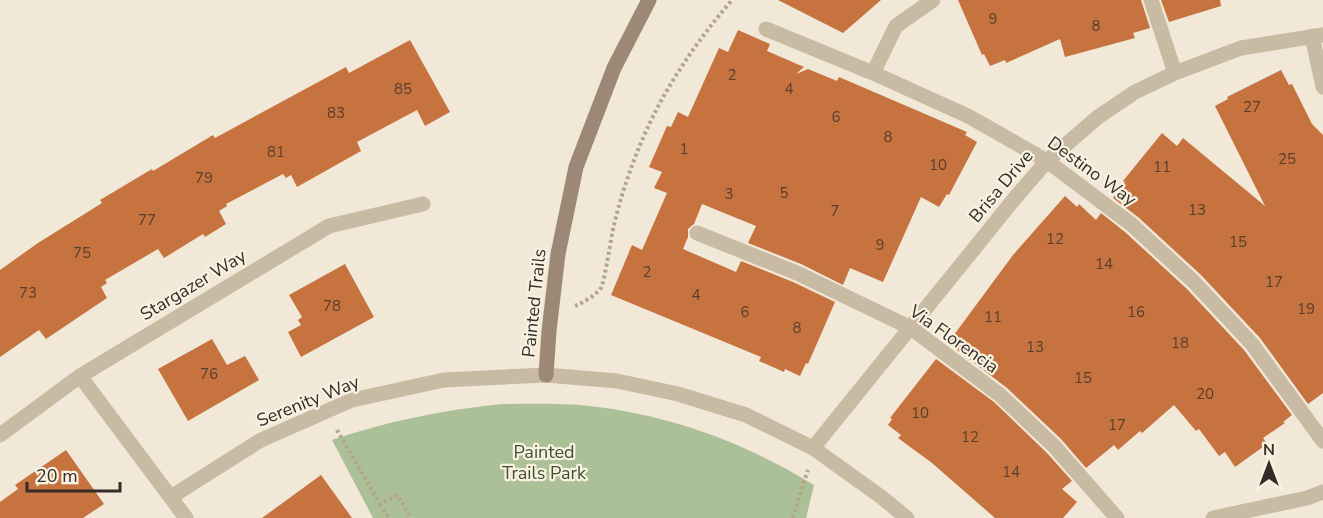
<svg xmlns="http://www.w3.org/2000/svg" width="1323" height="518" font-family="'Nunito Sans',sans-serif">
	<rect width="100%" height="100%" fill="#f1e8d7"/>
	<path fill="#acc098" d="M502,404C531,404 561,403 590,406C670,415 746,443 814,485L806,518H373L332,440C388,421 443,410 502,404Z"/>
	<path fill="#c67340" d="M778,0H881L843,33Z
		M958,0H1141L1150,28L1133,33L1135,38L1065,57L1060,39L1006,63L1005,60L990,66L984,54L982,55Z
		M1161,0H1220L1221,6L1169,22Z
		M738,30L770,44L767,51L804,67L796,74L808,69L837,81L839,77L967,132L965,135L977,142L949,195L947,194L939,207L921,197L883,282L850,268L843,285L801,264L748,243L756,226L702,204L694,224L688,229V237L683,249L736,272L741,261L793,282L835,302L808,364L806,363L800,376L785,369L784,372L759,361L761,357L611,295L632,245L642,250L667,193L654,188L662,172L649,167L667,126L671,127L678,112L688,117L719,48L728,52Z
		M410,40L450,112L425,126L417,110L357,142L361,151L297,187L291,175L286,178L283,174L226,204L227,206L219,211L226,224L205,237L203,234L164,258L158,249L105,280L107,283L101,287L107,298L46,339L39,330L0,357V270L38,243L102,203L100,200L152,169L153,171L213,135L215,138L346,67L349,73Z
		M1281,70L1289,85L1292,84L1312,124L1323,135V393L1308,404L1260,338L1201,275L1138,217L1113,198L1125,182L1123,181L1162,133L1177,146L1183,138L1265,206L1215,106L1228,99L1227,97Z
		M1065,196L1077,207L1079,204L1096,220L1101,213L1125,232L1187,289L1244,350L1292,415L1283,422L1285,423L1263,438L1267,444L1235,467L1225,452L1219,456L1199,429L1196,431L1174,405L1142,433L1140,431L1118,450L1114,445L1086,468L1061,439L1007,388L948,343L1013,255Z
		M345,264L374,317L301,357L288,332L301,325L298,320L302,317L289,295Z
		M212,339L227,365L245,356L259,380L188,421L158,369Z
		M936,359L994,402L1047,453L1072,481L1062,489L1077,502L1063,518H995L932,463L898,438L901,435L888,425L892,419L890,418Z
		M66,450L104,504L83,518H0V502L18,489L15,485Z
		M321,475L352,518H262Z"/>
	<g fill="none" stroke-linecap="round" stroke-linejoin="round">
		<path stroke="#b4a48e" stroke-width="4" stroke-dasharray="3 3" stroke-linecap="butt" d="M575,306C584,302 595,296 601,288C605,280 611,237 614,225C621,195 631,166 643,138C665,87 696,42 732,0
			M337,430L380,504L397,495L411,518
			M380,504L389,518
			M793,518L799,496L808,470"/>
		<path stroke="#c9baa4" stroke-width="15" d="M1151,0L1175,73
			M766,29L873,73L968,116L1047,161L1131,224L1194,282L1252,344L1323,441
			M1312,36L1323,87
			M873,73L896,26L933,0
			M697,233L797,273L911,328L1000,395L1054,446L1117,518
			M80,376L186,518
			M0,435L80,376L329,226L423,204
			M813,448L1015,198L1047,161L1098,117L1135,92L1175,73L1241,48L1323,35
			M171,497L261,440L352,400L444,380L546,375L617,381L678,394L746,415L813,448L880,496L907,518
			M1213,518L1307,498L1323,492"/>
		<path stroke="#9c8975" stroke-width="15" d="M546,375L549,331L558,254L576,167L614,68L649,0"/>
	</g>
	<g text-anchor="middle" dominant-baseline="central" stroke-width="4.5" stroke-linejoin="round" paint-order="stroke">
		<g font-size="15" fill="#583e2c">
			<text x="993" y="19">9</text>
			<text x="1096" y="26">8</text>
			<text x="732" y="75">2</text>
			<text x="403" y="89">85</text>
			<text x="789" y="89">4</text>
			<text x="1252" y="107">27</text>
			<text x="336" y="113">83</text>
			<text x="836" y="117">6</text>
			<text x="888" y="137">8</text>
			<text x="684" y="149">1</text>
			<text x="276" y="152">81</text>
			<text x="1287" y="159">25</text>
			<text x="938" y="165">10</text>
			<text x="1162" y="167">11</text>
			<text x="204" y="178">79</text>
			<text x="784" y="193">5</text>
			<text x="729" y="194">3</text>
			<text x="1197" y="210">13</text>
			<text x="835" y="211">7</text>
			<text x="147" y="220">77</text>
			<text x="1055" y="239">12</text>
			<text x="1238" y="242">15</text>
			<text x="880" y="245">9</text>
			<text x="82" y="253">75</text>
			<text x="1104" y="264">14</text>
			<text x="647" y="272">2</text>
			<text x="1274" y="282">17</text>
			<text x="28" y="293">73</text>
			<text x="696" y="295">4</text>
			<text x="332" y="306">78</text>
			<text x="1306" y="309">19</text>
			<text x="745" y="312">6</text>
			<text x="1136" y="312">16</text>
			<text x="993" y="317">11</text>
			<text x="797" y="328">8</text>
			<text x="1180" y="343">18</text>
			<text x="1035" y="347">13</text>
			<text x="209" y="374">76</text>
			<text x="1083" y="378">15</text>
			<text x="1205" y="394">20</text>
			<text x="920" y="413">10</text>
			<text x="1117" y="425">17</text>
			<text x="970" y="437">12</text>
			<text x="1011" y="472">14</text>
		</g>
		<g font-size="18" fill="#342c25" stroke="#f9f2e3">
			<text transform="translate(1092 171) rotate(36)">Destino Way</text>
			<text transform="translate(1001 186) rotate(-50)">Brisa Drive</text>
			<text transform="translate(193 285) rotate(-31)">Stargazer Way</text>
			<text transform="translate(534 303) rotate(-84)">Painted Trails</text>
			<text transform="translate(954 339) rotate(35)">Via Florencia</text>
			<text transform="translate(308 401) rotate(-22)">Serenity Way</text>
		</g>
		<g font-size="18" fill="#3d5229" stroke="#f9f2e3">
			<text x="544" y="452">Painted<tspan x="544" dy="21">Trails Park</tspan></text>
		</g>
	</g>
	<g transform="translate(1269 464)" stroke="#f9f2e3" stroke-width="4.5" paint-order="stroke">
	<path d="M0-4.5L10 22L0 15L-10 22Z" fill="#342c25"/>
	<text y="-9" font-size="16" font-weight="bold" text-anchor="middle" fill="#342c25">N</text>
	</g>
	<path d="M27 482v9h93v-9" fill="none" stroke="#342c25" stroke-width="3"/>
	<text x="36" y="482" font-size="18" fill="#342c25" stroke="#f9f2e3" stroke-width="4.5" paint-order="stroke">20 m</text>
</svg>
